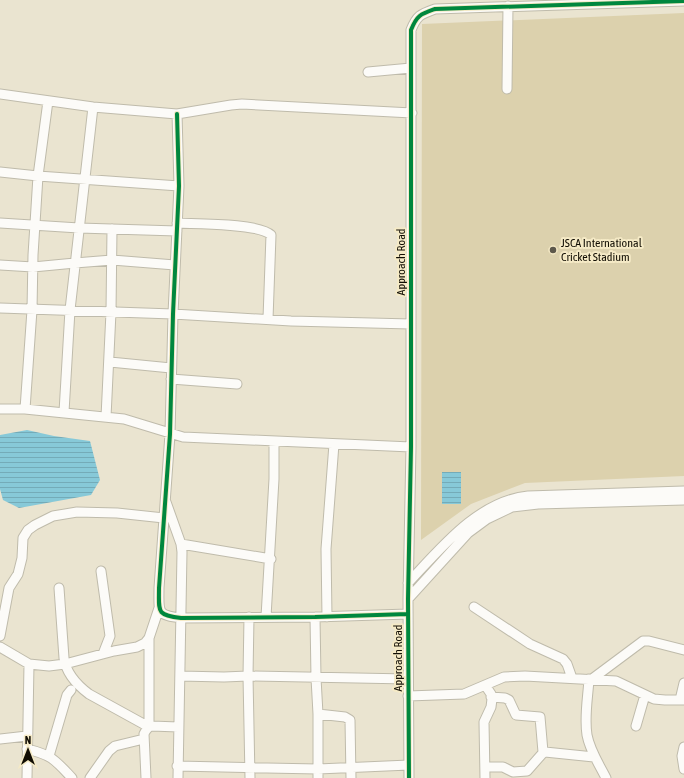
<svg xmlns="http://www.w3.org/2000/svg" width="684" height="778" font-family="'Asap Condensed',sans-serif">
	<defs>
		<pattern id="water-rules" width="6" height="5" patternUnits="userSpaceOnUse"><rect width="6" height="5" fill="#87c9d8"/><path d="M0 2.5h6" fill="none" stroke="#74abb8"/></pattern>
	</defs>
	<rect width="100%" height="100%" fill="#eae4d0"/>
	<path fill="#dcd1ad" d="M684,13V476L525,483L471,504L421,540L422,24Z"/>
	<path fill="url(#water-rules)" d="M27,430L54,436L90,441L100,480L91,495L19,508L3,500L0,489V435Z
		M442,472H461V504H442Z"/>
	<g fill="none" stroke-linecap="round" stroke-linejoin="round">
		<defs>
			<path id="minor" d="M368,72L411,68
				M507,89L508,6
				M0,94L93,107L177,114L231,105L242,104L412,113
				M177,114L179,186L173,314L170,434L159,588C159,612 156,615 181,618L315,617L408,614
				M0,172L38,176L179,186
				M0,223L79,228L177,231
				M177,223C196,224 259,223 271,235L268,319
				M0,265L33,267L75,263L112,260L175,265
				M0,308L173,314L291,321L411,324
				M110,362L171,368
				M171,379L237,384
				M0,409H25L124,419L183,437L411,447
				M25,409L32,310L33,255L38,176L48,101
				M64,412L70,310L93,107
				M106,417L111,312L112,229
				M166,502L181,544L182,552L178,778
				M181,544L271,559
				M101,571L110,636L103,654
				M408,583C440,549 478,501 528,496L684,491
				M59,588L64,658C66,673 77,685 89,694L149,727
				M408,599L468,533L487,519L512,507L538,504L684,500
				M474,607L530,644L563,659L567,664L572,678
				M249,617L248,676L250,778
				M266,617L274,479V441
				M315,617L316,678L318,714V778
				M327,617L326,549L334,444
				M0,636L9,588L18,574L22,558L23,538L28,530L35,525L53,516L77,512L117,513L164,518
				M0,647L29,664L49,666L65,664L114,651L137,647L145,643L149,638L159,608
				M180,676L224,677L248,676L408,679
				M589,679C588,697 584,717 587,735C590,751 599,764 606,778
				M592,679L643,641H649L684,650
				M485,685L491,694L492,699L491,707L484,722L485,778
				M408,696L464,694L504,677L525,676L616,681L654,699L665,700H684
				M491,697L505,698L509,700L516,715L540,717L543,752
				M680,700L684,683
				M318,714L345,717L350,720L351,778
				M636,726L645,695
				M149,727V638
				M0,739L27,736
				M684,747L682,756L684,769
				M27,749C52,755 55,760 72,778
				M49,756L67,695L71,690
				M177,766L318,769L409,765
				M485,767H503L513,772L527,771L542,754L545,752L594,757
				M27,778L29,664
				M90,778L109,751L115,746L144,739
				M146,778L144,734C146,729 148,727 152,726L178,727
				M409,778L408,599L411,447V30C417,15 421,14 435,9L684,1"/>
		</defs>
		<use href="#minor" stroke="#bfbbab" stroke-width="11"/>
		<use href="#minor" stroke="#fcfbf8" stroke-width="9"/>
		<defs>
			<path id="cycleway" d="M177,114L179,186L173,314L170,434L159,588C159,612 156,615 181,618L315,617L408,614
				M409,778L408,599L411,447V30C417,15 421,14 435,9L684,1"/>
		</defs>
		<use href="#cycleway" stroke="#f5eac6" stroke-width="6"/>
		<use href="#cycleway" stroke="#00873e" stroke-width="4"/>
	</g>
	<circle fill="#5d584b" stroke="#f5eac6" stroke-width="1.5" cx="553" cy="250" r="4"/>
	<g text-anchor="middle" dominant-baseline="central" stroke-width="4" stroke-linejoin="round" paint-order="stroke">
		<g font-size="12" fill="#110d03" stroke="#f5eac6" text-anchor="start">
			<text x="561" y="243">JSCA International<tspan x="561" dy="14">Cricket Stadium</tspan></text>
		</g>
		<g font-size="12" fill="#110d03" stroke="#f5eac6">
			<text transform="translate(401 262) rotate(-90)">Approach Road</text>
			<text transform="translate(398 658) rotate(-90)">Approach Road</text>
		</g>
	</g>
	<g transform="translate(28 750)" stroke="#f5eac6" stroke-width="3" paint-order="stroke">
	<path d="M0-3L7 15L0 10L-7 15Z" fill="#110d03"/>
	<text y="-6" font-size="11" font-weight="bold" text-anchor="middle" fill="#110d03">N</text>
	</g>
</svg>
